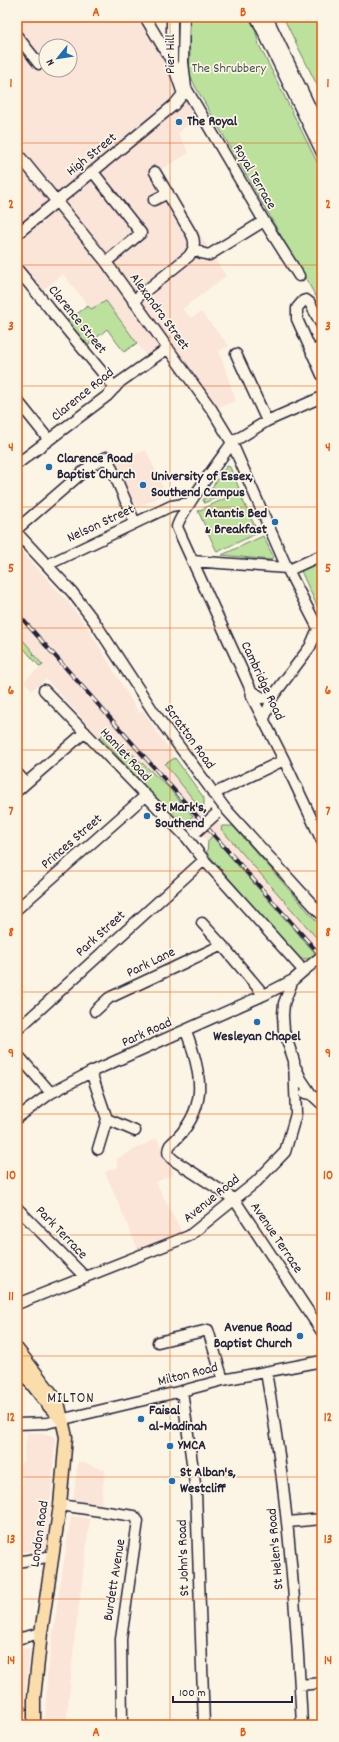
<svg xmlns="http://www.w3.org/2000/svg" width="339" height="1742" font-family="Dekko,sans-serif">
	<rect width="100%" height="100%" fill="#fcf5e5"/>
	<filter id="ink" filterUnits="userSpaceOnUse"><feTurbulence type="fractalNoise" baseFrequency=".025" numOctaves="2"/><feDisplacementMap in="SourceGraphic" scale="8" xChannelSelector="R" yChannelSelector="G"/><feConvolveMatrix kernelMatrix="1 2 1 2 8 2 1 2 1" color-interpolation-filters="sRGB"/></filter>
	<g filter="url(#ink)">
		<path fill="#fbe4d8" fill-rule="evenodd" d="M17,17H139L169,65L195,119L178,133L189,153L162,169L208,248L226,276L182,309L191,318L201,312L229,346L219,351L236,401L218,407L170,343L148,358L106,301L91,309L63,274L42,291L27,275L17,283ZM46,46H70V70H46Z
			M146,450L166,494L138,507L136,503L132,505L113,464Z
			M17,546L68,602L88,628L139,713L143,711L177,762L204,798V806L222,826H233L322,927V986L313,973L298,958L207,853V841L188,820L177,821L46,679L32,690L24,681L40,667L17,641Z
			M157,1138L174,1174L156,1182L186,1240L142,1259L105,1172L118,1167L116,1159Z
			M27,1432L51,1435L55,1438L51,1495L45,1548L18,1553L17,1555V1491H22L23,1476H17V1463H23Z
			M78,1461L105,1470L101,1504L73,1500Z
			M72,1516L90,1519L75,1635L66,1725H45L47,1678L54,1626L71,1517Z
			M30,1648L26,1687L25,1725H17V1650Z"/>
		<path fill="#bbe19c" stroke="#6e826c" d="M187,17H249L255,29L259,45L322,172V307L195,86L189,72L190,53L187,41Z
			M283,17H322V95Z
			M106,301L137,343L124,352L107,329L86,347L65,322L88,306L91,309Z
			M227,466L230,467L239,488L204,503L203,500Z
			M239,492L258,533L217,552L198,511Z
			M263,536L273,556L271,560L222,555Z
			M322,561V617L301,571Z
			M17,633L34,653L33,654L43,665L40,667L17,641Z
			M107,731L167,786L193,816L188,820L177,821L100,737Z
			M175,758L204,798V805L201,809L165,764Z
			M222,826H233L322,927V944L221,829Z
			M212,836L315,953L308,959L298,958L207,853L208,841Z"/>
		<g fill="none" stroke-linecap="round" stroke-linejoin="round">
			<defs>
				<path id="minor" d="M184,17L183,62L186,88L264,221L299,276
					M256,17L322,153
					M267,17L322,132
					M17,36L39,64
					M172,62V17
					M17,153L106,262L212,410L232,443L287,568L322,636
					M93,172L141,233L106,262
					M154,200L168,193
					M17,234L174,105L183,94L172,62L145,17
					M194,248L201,253L209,255L264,221
					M17,269L115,388
					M133,301L189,256C194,249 196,243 192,235L155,172
					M322,326L310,303L306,300L303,301L297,308V319L322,375
					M236,354L267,421
					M312,354L322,345
					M17,400L49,440
					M231,441L241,437L267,421L322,397
					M232,443C222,457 179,514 177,527L251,690L252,697L284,760L322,841
					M17,464L107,396L120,382L168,348
					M17,529L90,466L107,457L135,523
					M17,533L72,592L94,621L153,711L224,807L322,915
					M192,561L287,568
					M47,565L171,506L190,503
					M289,570L322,555
					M44,690L187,838L204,860L303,970
					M251,690L262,698L273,696
					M264,719L273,696L310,647L316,633L322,629
					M17,773L26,783
					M17,791L85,732
					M213,794L284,760
					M17,909L145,796
					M202,923L222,945
					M95,1011L109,998L222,945L264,995
					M17,1030L204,860
					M186,1031C203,1076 209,1110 170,1145C166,1152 169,1157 175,1161L234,1199L322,1332
					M17,1054L51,1093
					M296,1068L301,1079L311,1094
					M91,1072L107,1119L98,1149
					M305,1093L311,1094L322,1104
					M17,1118L51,1093L91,1072L264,995L293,980
					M107,1119L135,1131
					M17,1208L85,1277
					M17,1304L189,1236L256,1182L285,1152L296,1114L294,1061L284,1031L283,1015L284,1003L293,980L307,968
					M158,1342L208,1330L223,1380
					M266,1372C287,1489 296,1607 302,1725
					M182,1391L196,1491L204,1725
					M17,1424L47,1423L182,1391L223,1380L322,1361
					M60,1505L134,1516L138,1521L121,1639L122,1725
					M288,1522L322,1519
					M17,1562L53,1556
					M17,1639L41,1633
					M300,1685L322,1683"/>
				<path id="major" d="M17,1349L58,1402L66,1437L60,1505L41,1633L34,1698V1725
					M17,1365L50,1407L61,1419"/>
			</defs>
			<use href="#minor" stroke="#22223b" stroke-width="13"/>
			<use href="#major" stroke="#22223b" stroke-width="15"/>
			<use href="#minor" stroke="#fcf5e5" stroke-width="10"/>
			<use href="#major" stroke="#fbdcab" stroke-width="12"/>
			<defs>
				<path id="rail" d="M17,613L322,957"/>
			</defs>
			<use href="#rail" stroke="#22223b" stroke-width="4"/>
			<use href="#rail" stroke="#fcf5e5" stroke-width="2.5" stroke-dasharray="8" stroke-linecap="butt"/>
			<defs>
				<path id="minor-bridge" d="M196,832L216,814
					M307,968L322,956"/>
			</defs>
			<use href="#minor-bridge" stroke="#22223b" stroke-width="13" stroke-linecap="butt"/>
			<use href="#minor-bridge" stroke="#fcf5e5" stroke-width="10"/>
		</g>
	</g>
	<path fill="none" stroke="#e8590c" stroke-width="1" stroke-opacity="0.55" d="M170,17V1725M17,143H322M17,265H322M17,386H322M17,507H322M17,628H322M17,750H322M17,871H322M17,992H322M17,1114H322M17,1235H322M17,1356H322M17,1477H322M17,1599H322"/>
	<g fill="#1f6fb2" stroke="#fcf5e5" stroke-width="1.5">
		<circle cx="179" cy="122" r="4"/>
		<circle cx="49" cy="467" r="4"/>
		<circle cx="143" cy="485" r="4"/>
		<circle cx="275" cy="522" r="4"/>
		<circle cx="147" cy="816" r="4"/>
		<circle cx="257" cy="1022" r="4"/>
		<circle cx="300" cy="1336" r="4"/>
		<circle cx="141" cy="1419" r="4"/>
		<circle cx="170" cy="1446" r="4"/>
		<circle cx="172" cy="1481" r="4"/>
	</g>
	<g text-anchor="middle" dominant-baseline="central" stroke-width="3.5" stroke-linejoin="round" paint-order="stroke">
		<g font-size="14" fill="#22223b" stroke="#fcf5e5">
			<text transform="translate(171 54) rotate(-90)">Pier Hill</text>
			<text transform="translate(92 155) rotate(-39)">High Street</text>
			<text transform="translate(254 177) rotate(60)">Royal Terrace</text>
			<text transform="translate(159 312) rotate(54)">Alexandra Street</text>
			<text transform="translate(77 320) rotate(51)">Clarence Street</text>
			<text transform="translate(83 395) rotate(-39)">Clarence Road</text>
			<text transform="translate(101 524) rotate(-25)">Nelson Street</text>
			<text transform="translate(262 681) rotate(65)">Cambridge Road</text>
			<text transform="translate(189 737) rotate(54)">Scratton Road</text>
			<text transform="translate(125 755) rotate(47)">Hamlet Road</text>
			<text transform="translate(72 842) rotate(-41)">Princes Street</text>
			<text transform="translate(101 934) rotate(-42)">Park Street</text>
			<text transform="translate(151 963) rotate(-26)">Park Lane</text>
			<text transform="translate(147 1033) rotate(-24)">Park Road</text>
			<text transform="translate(212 1199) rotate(-39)">Avenue Road</text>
			<text transform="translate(61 1233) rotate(46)">Park Terrace</text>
			<text transform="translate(276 1238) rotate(56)">Avenue Terrace</text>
			<text transform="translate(188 1375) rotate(-14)">Milton Road</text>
			<text transform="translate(40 1534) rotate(-82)">London Road</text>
			<text transform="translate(276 1549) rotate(-95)">St Helen's Road</text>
			<text transform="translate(184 1558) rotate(-92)">St John's Road</text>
			<text transform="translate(115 1580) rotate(-81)">Burdett Avenue</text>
		</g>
		<g font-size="14" fill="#485253" stroke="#fcf5e5">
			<text x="229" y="69">The Shrubbery</text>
		</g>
		<g font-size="14" font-weight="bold" fill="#22223b" stroke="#fcf5e5" text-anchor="start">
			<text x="187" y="122">The Royal</text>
			<text x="57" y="459">Clarence Road<tspan x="57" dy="16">Baptist Church</tspan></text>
			<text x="151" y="477">University of Essex,<tspan x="151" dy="16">Southend Campus</tspan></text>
			<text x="267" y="514" text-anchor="end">Atantis Bed<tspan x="267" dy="16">&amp; Breakfast</tspan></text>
			<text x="155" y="808">St Mark's,<tspan x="155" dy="16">Southend</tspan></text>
			<text x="257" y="1037" text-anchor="middle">Wesleyan Chapel</text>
			<text x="292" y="1328" text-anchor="end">Avenue Road<tspan x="292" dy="16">Baptist Church</tspan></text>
			<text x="149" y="1411">Faisal<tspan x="149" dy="16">al-Madinah</tspan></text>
			<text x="178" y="1446">YMCA</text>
			<text x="180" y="1473">St Alban's,<tspan x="180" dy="16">Westcliff</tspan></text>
		</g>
		<g font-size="15" letter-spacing="1" fill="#22223b" stroke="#fcf5e5">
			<text x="71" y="1399">MILTON</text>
		</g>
	</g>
	<rect width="339" height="1742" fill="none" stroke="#fcf5e5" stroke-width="44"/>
	<g transform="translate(58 58) rotate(240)"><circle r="19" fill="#fcf5e5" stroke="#a5a1a1"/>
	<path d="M0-3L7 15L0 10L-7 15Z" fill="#1f6fb2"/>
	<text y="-6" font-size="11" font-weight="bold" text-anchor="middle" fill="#22223b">N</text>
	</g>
	<path d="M173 1696v6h119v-6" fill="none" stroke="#22223b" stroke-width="2"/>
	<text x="179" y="1696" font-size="12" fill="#22223b" stroke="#fcf5e5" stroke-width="3" paint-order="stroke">100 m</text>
	<rect x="22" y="22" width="295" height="1698" fill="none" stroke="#e8590c" stroke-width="1.5"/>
	<g font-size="13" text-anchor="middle" font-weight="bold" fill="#e8590c">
		<text x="96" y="16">A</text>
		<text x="243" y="16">B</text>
		<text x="11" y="87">1</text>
		<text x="328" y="87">1</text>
		<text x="11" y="208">2</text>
		<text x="328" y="208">2</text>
		<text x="11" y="330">3</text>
		<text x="328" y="330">3</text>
		<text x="11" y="451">4</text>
		<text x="328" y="451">4</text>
		<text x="11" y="572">5</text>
		<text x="328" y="572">5</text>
		<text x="11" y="694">6</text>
		<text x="328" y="694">6</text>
		<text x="11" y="815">7</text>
		<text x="328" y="815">7</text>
		<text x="11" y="936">8</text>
		<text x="328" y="936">8</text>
		<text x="11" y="1057">9</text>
		<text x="328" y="1057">9</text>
		<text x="11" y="1179">10</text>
		<text x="328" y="1179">10</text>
		<text x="11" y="1300">11</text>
		<text x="328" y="1300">11</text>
		<text x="11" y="1421">12</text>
		<text x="328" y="1421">12</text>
		<text x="11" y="1543">13</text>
		<text x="328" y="1543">13</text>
		<text x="11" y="1664">14</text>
		<text x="328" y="1664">14</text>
		<text x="96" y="1736">A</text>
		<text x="243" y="1736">B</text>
	</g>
</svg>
